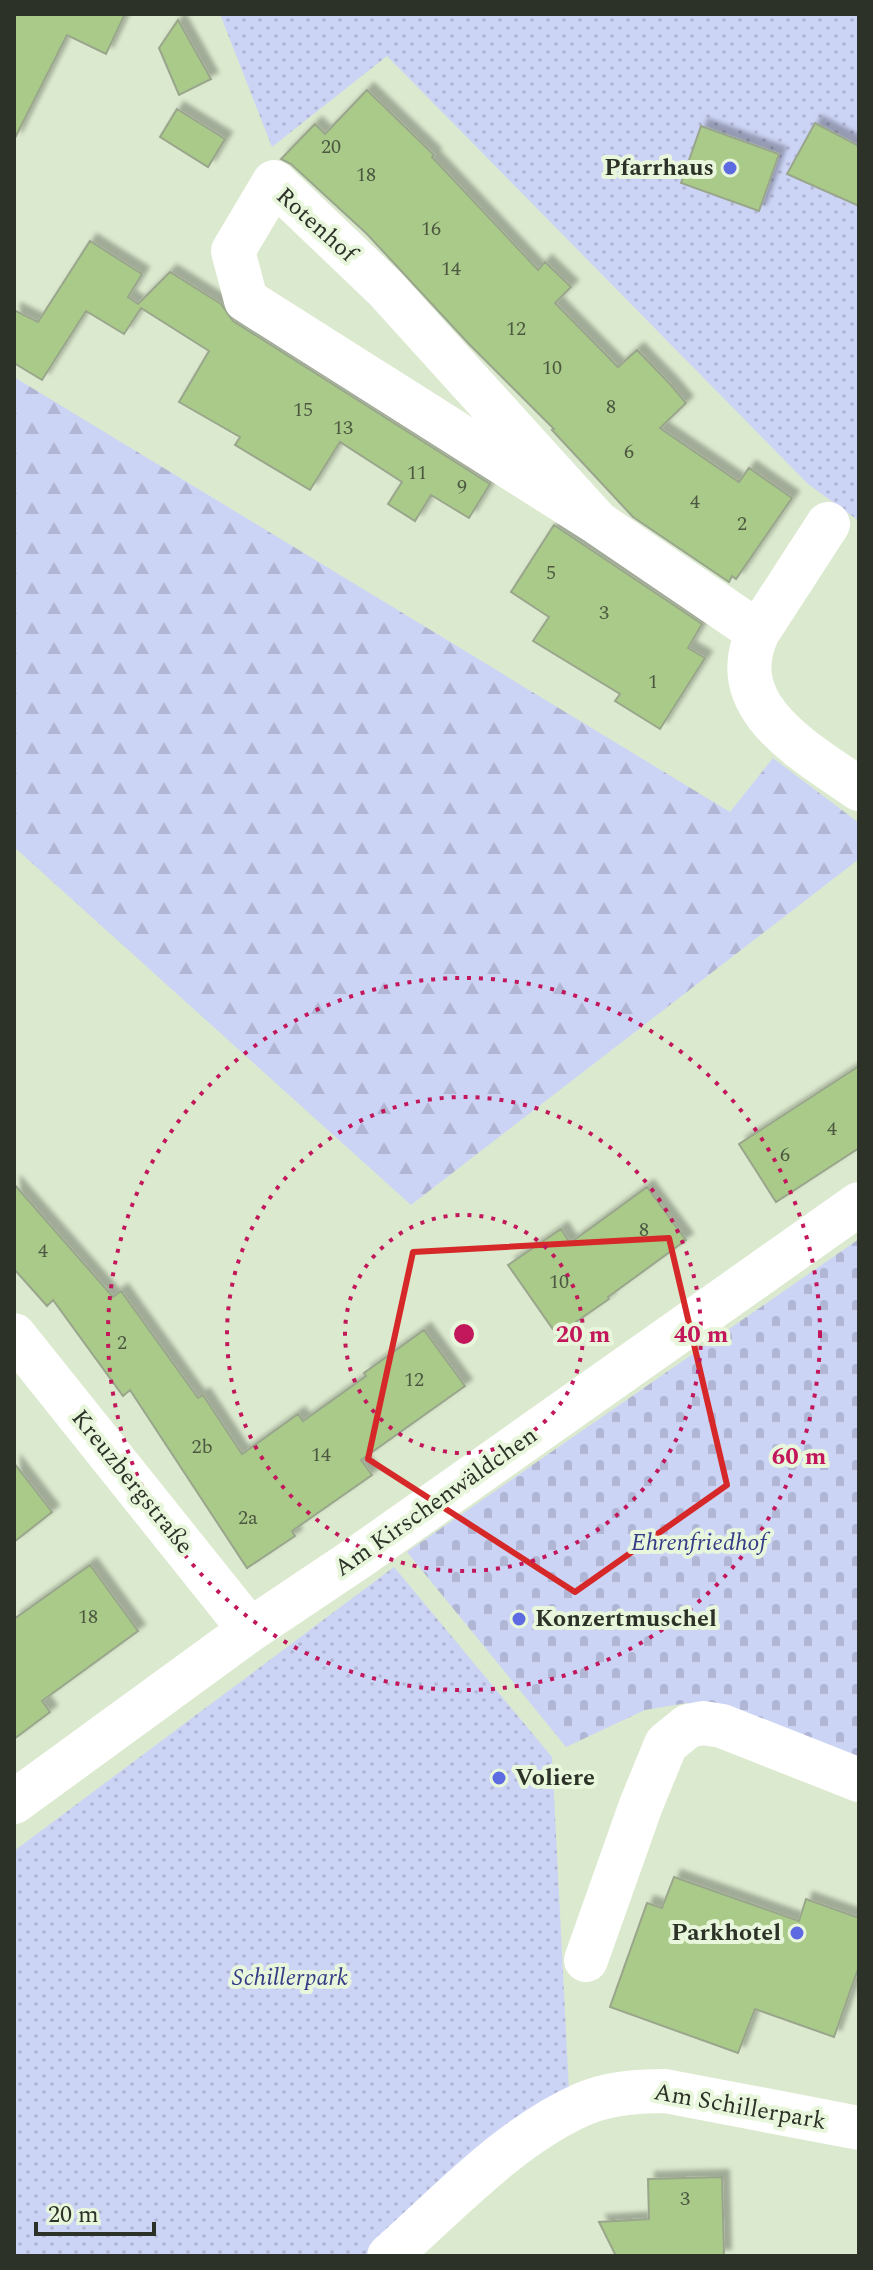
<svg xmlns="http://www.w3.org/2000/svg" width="873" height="2270" font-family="Spectral,serif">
	<defs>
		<pattern id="forest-firs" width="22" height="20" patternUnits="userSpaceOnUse" patternTransform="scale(2)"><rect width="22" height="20" fill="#ccd4f6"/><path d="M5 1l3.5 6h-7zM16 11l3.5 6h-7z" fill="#b0b6d3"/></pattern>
		<pattern id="cemetery-stones" width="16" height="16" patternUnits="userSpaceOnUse" patternTransform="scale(2)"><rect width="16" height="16" fill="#ccd4f6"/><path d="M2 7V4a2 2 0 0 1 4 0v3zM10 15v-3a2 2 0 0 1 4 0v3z" fill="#b0b6d3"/></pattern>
		<pattern id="park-dots" width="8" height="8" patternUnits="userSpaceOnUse" patternTransform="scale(2)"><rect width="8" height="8" fill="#ccd4f6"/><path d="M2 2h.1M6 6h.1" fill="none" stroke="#b0b6d3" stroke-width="1.8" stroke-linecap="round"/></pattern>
		<filter id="shadow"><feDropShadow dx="7" dy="-7" stdDeviation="2" flood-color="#0004"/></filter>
	</defs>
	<rect width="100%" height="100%" fill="#dbe9ce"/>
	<path fill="url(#forest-firs)" d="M14,377L730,812L773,758L859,823V859L411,1205L14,847Z"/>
	<path fill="url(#cemetery-stones)" d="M859,1239V1763L720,1709L687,1703L645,1710L566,1747L407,1552Z"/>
	<path fill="url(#park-dots)" d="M220,14H859V521L808,484L387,56L272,147Z
		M394,1567L552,1757L569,2090L374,2256H14V1851Z"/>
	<path fill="#aaca8a" stroke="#99a68c" stroke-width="2" filter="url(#shadow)" d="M14,14H125L106,54L67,35L14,140Z
		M178,20L211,79L179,95L159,48Z
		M367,90L434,155L432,157L538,270L545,262L571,287L555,303L618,367L637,350L670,384L686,403L660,428L739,482L749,468L792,498L736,579L732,576L729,582L633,517L552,430L554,429L469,344L367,234L291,164L281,159L315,124L325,134Z
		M177,109L225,139L208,167L160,137Z
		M815,123L859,146V206L787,174Z
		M701,126L779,154L759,211L681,183Z
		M90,241L142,274L128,297L138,304L170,272L221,304L233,321L490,484L469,518L431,495L415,521L388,504L402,482L340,442L310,490L235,445L240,437L179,402L209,351L141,308L124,334L86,311L42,380L14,363V310L38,322Z
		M554,525L702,624L688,648L705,658L660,729L615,701L620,694L533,641L549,617L511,592Z
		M859,1066V1148L776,1202L739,1144Z
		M14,1184L113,1297L121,1291L198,1398L203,1395L242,1454L298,1414L303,1421L366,1376L364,1373L424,1330L465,1386L361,1460L372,1475L292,1531L295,1536L247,1568L130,1390L123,1396L53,1300L47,1306L14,1269Z
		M647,1187L686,1240L608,1297L609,1299L557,1335L508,1265L561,1229L570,1243Z
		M14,1463L52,1512L14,1542Z
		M90,1565L138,1631L42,1701L50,1712L14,1739V1619Z
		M674,1877L799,1921L806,1899L859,1918V1966L834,2037L755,2009L738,2053L610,2007L647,1903L662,1908Z
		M722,2177L724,2256H616L599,2222L649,2219L648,2179Z"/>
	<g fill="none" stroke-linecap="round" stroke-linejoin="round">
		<path stroke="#fff" stroke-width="44" d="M598,523L246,300L233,251L274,182L385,288L598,523L758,632
			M828,524L758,632C722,708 807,752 859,789
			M14,1335L250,1630
			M14,1802L250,1630L356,1559L859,1204
			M586,1960L641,1805L666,1744L688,1726L703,1723L722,1726L859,1780
			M389,2256C448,2204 509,2137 581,2105C607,2093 637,2091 665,2091L859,2128"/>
	</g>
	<path fill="none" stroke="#d62828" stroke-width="6" stroke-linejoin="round" d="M669,1238L727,1485L575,1592L368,1459L413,1252Z"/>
	<g fill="none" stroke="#c2185b" stroke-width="4" stroke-dasharray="4 8">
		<circle cx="464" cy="1334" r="119"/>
		<circle cx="464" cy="1334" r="237"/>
		<circle cx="464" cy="1334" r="356"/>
	</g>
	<g fill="#5d6ae2" stroke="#e8f6db" stroke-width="3">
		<circle cx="730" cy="168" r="8"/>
		<circle cx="519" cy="1619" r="8"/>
		<circle cx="499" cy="1778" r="8"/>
		<circle cx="797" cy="1933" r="8"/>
	</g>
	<g text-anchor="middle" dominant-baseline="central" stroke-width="8" stroke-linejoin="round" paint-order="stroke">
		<g font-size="20" fill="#4c5840">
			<text x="331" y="147">20</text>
			<text x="366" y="175">18</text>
			<text x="431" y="229">16</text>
			<text x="451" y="269">14</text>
			<text x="516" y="329">12</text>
			<text x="552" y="368">10</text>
			<text x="611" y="407">8</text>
			<text x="303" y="410">15</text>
			<text x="343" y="428">13</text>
			<text x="629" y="452">6</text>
			<text x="417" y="473">11</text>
			<text x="462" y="487">9</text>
			<text x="695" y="502">4</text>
			<text x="742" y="524">2</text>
			<text x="551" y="573">5</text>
			<text x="604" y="613">3</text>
			<text x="653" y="682">1</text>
			<text x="832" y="1129">4</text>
			<text x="785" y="1155">6</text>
			<text x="644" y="1230">8</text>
			<text x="43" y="1251">4</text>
			<text x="559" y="1282">10</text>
			<text x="122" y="1343">2</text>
			<text x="414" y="1380">12</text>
			<text x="202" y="1447">2b</text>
			<text x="321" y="1455">14</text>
			<text x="248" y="1518">2a</text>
			<text x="88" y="1617">18</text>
			<text x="685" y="2199">3</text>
		</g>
		<g font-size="24" font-weight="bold" fill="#2d3228" stroke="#e8f6db" text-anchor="end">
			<text x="714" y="168">Pfarrhaus</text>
			<text x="535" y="1619" text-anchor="start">Konzertmuschel</text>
			<text x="515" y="1778" text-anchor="start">Voliere</text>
			<text x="781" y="1933">Parkhotel</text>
		</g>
		<g font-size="24" fill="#2d3228" stroke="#e8f6db">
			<text transform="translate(316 225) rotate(42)">Rotenhof</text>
			<text transform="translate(132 1482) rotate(51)">Kreuzbergstraße</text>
			<text transform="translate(436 1502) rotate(-35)">Am Kirschenwäldchen</text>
			<text transform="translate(740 2107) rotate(10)">Am Schillerpark</text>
		</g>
		<g font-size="24" font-style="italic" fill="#343c87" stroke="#e8f6db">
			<text x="699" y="1543">Ehrenfriedhof</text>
			<text x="290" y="1978">Schillerpark</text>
		</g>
	</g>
	<circle cx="464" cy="1334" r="12" fill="#c2185b" stroke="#e8f6db" stroke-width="4"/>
	<g font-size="24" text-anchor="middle" font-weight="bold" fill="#c2185b" stroke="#e8f6db" stroke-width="8" stroke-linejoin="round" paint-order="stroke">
		<text x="583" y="1342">20 m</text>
		<text x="701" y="1342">40 m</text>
		<text x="799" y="1464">60 m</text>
	</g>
	<rect width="873" height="2270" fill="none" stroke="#2d3228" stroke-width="32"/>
	<path d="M36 2222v12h118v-12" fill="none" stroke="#2d3228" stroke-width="4"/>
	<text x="48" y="2222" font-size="24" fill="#2d3228" stroke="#e8f6db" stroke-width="6" paint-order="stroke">20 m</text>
</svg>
